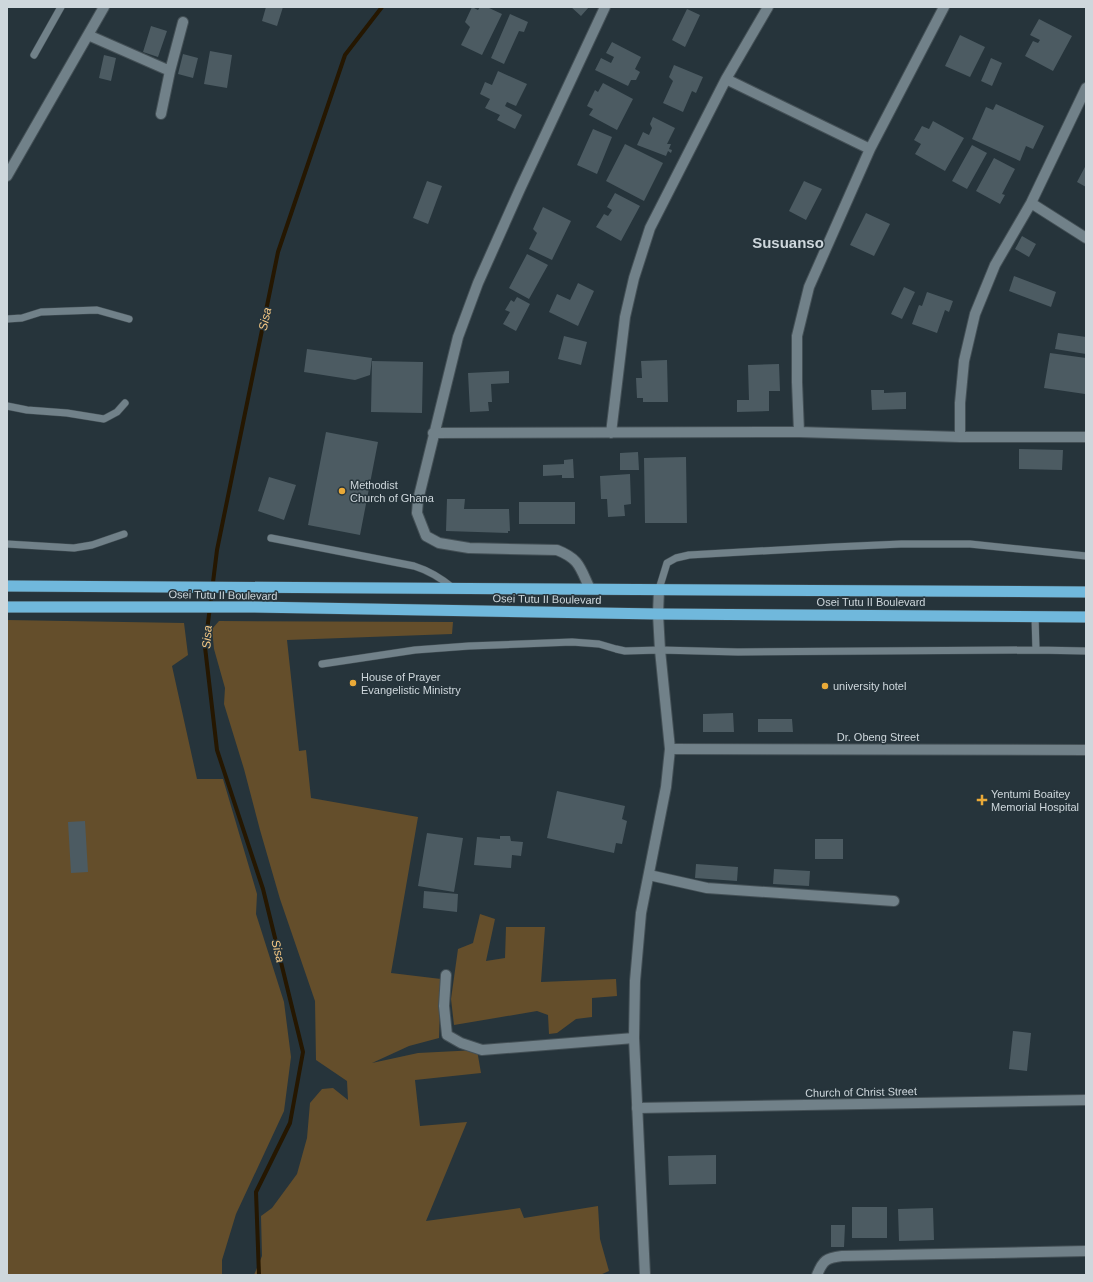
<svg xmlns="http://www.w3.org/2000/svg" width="1093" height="1282" font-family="Helvetica,sans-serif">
	<rect width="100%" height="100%" fill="#26343b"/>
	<path fill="#644e2b" d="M7,620L184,623L188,655L172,666L197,779H223L257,894L256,914L284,1002L291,1057L284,1111L236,1214L222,1260V1275H7Z
		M219,621L453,622L452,634L287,640L299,751L306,750L311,798L418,817L391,973L441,979L439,1038L409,1046L372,1063L418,1053L477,1050L481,1073L415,1080L420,1126L467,1122L426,1221L520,1208L524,1218L598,1206L600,1239L609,1271L600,1275H254L262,1256L261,1216L272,1208L297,1174L307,1138L310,1103L322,1089L333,1088L348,1100L347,1081L316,1060L315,1001L280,899L260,830L244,769L224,704L225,688L214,649L212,629Z
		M480,914L495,919L486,961L505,958L506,927H545L541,982L616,979L617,996L592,998V1017L576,1019L557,1033L549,1034L548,1015L537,1011L454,1025L451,999L458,949L473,943Z"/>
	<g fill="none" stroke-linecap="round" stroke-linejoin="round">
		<path stroke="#251701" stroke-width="4" d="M259,1275L256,1192L290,1123L303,1052L263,889L217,750L205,647L217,550L278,252L345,55L382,7"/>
	</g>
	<path fill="#4c5b62" d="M266,7H283L277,26L262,21Z
		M472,7L478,10L480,7H487L502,14L482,55L461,45L470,27L465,22Z
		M571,7H589L581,16Z
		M687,9L700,15L685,47L672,40Z
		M510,14L528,22L524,32L519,31L504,64L491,58Z
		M1039,19L1072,36L1053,71L1025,56L1033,41L1038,43L1040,40L1030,35Z
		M151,26L167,31L158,57L143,52Z
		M960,35L985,47L970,77L945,66Z
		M612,42L641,57L635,69L640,72L636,80H631L628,86L595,70L601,58L611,63L614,57L606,53Z
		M210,51L232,55L227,88L204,84Z
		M183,54L198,58L193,78L178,74Z
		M104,55L116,58L111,81L99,78Z
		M991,58L1002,63L992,86L981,81Z
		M674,65L703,77L696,93L692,91L683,112L663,103L673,81L669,77Z
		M498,71L527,84L516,106L507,102L505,106L522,115L515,129L497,120L500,115L485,108L490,99L480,94L485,82L492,85Z
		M603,83L633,99L617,130L589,115L593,109L587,106L595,90L598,92Z
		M996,104L1044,126L1033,149L1026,146L1020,161L972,139L986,107L993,110Z
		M653,117L675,128L667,144H671L669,149L672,150L671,153L668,151L666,156L637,145L643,132L649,135L652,128L650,124Z
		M933,121L964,138L945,171L915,154L921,144L914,140L922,126L929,129Z
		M593,129L612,137L597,174L577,165Z
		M625,144L663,163L644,201L606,181Z
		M972,145L987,153L967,189L952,181Z
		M994,158L1015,169L1002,194L1005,195L1000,204L976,191Z
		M1086,165V187L1077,182Z
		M427,181L442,186L428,224L413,218Z
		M804,181L822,189L806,220L789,211Z
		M615,193L640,206L621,241L596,227L604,214L608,216L612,210L607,207Z
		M543,207L571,221L552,260L529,249L537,233L533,229Z
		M866,213L890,224L874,256L850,245Z
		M1022,236L1036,244L1029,257L1015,249Z
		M527,254L548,265L529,299L509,288Z
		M1014,276L1056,292L1051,307L1009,291Z
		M578,283L594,291L578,326L549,312L557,294L570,300Z
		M904,287L915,292L902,319L891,314Z
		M927,292L953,301L949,312L945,310L937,333L912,324L919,305L922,306Z
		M517,297L530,304L516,331L503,324L510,312L505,310L511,300L514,302Z
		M1058,333L1086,337V354L1055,349Z
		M564,336L587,342L581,365L558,359Z
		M307,349L372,358L370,375L355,380L304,372Z
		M1050,353L1086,358L1085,394L1044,388Z
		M667,360L668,402H643V398H637L636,378H642L641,361Z
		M372,361L423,362L422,413L371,412Z
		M779,364L780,391H769V411L737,412V400H749L748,365Z
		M509,371V383L491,384L492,402H488L489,411L470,412L468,373Z
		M871,390H884V393L906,392V409L872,410Z
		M326,432L378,442L360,535L308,525Z
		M1019,449L1063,450L1062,470L1019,469Z
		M638,452L639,470H620V453Z
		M686,457L687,523H645L644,458Z
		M573,459L574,478H562V475L543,476V465L564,464V460Z
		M630,474L631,504L624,505L625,516L608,517L607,499H601L600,476Z
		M269,477L296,485L284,520L258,511Z
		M447,499H465L464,509H509L510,531H508V533L446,531Z
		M519,502H575V524H519Z
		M733,713L734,732H703V714Z
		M758,719H792L793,732H758Z
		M557,791L625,806L622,819L627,821L622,844L616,843L614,853L547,838Z
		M85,821L88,872L71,873L68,822Z
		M427,833L463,838L454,892L418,886Z
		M500,836H510L511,841L523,842L521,856L512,855L511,868L474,865L477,837L500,839Z
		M815,839H843V859H815Z
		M696,864L738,867L737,881L695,878Z
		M774,869L810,871L809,886L773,884Z
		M424,891L458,894L457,912L423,908Z
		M1013,1031L1031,1033L1027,1071L1009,1069Z
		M716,1155V1184L669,1185L668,1156Z
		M852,1207H887V1238H852Z
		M933,1208L934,1240L899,1241L898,1209Z
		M831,1225H845L844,1247H831Z"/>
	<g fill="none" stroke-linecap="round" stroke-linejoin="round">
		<defs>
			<path id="service" d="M34,55L61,7
				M7,319L22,318L41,312L97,310L129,319
				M7,406L27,410L67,413L104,419L117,412L125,403
				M271,538L414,566C430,571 441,578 453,588
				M7,544L74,548L92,545L124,534
				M659,589L667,563L676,558L689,555L834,547L901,544H970L1086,556
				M1035,616L1036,650
				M322,664L415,650L469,646L572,642L599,644L616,649L625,651L660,650L738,652L1036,650L1086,651"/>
			<path id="minor" d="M88,35L170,71L161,114
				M170,71L183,22
				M726,79L870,149
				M7,176L104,7
				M1031,203L1086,238
				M799,432L797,382V336L809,287L870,149L944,7
				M433,433L799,432L960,437H1086
				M611,433L625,317L634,278L650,228L726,79L768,7
				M960,437V403L964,361L975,314L995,265L1031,203L1086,88
				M590,589C580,568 580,559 557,550L469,548L439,543L426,536L417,513L418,500L458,337L478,283L520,189L605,7
				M670,749L1086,750
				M649,875L707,888L894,901
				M446,975L444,1006L447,1035L461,1043L482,1050L634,1038
				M637,1108L1086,1100
				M817,1275C823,1260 826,1258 842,1256L1086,1251"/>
			<path id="tertiary" d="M645,1275L634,1038L635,981L641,913L666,787L670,749L660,650L658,614L659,589"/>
			<path id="trunk" d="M7,586L1086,592
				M7,607H250L658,614L1086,617"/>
		</defs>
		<use href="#service" stroke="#445056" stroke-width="8"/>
		<use href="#minor" stroke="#445056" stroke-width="12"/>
		<use href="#tertiary" stroke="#445056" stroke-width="12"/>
		<use href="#trunk" stroke="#445056" stroke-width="12"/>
		<use href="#service" stroke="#718189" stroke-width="7"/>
		<use href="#minor" stroke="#718189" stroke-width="10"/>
		<use href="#tertiary" stroke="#718189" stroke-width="10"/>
		<use href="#trunk" stroke="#70b8dc" stroke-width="11"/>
	</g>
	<g fill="#eaaa38" stroke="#26343b" stroke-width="1.5">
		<circle cx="342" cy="491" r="4"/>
		<circle cx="353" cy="683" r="4"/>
		<circle cx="825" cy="686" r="4"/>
		<path d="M980 794h4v4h4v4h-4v4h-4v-4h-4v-4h4z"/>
	</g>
	<g text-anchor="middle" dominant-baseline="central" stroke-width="3" stroke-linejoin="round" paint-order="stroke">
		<g font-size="11" fill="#ced7dc" stroke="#26343b" text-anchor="start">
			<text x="350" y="485">Methodist<tspan x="350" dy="13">Church of Ghana</tspan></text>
			<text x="361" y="677">House of Prayer<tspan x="361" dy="13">Evangelistic Ministry</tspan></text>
			<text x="833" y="686">university hotel</text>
			<text x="991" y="794">Yentumi Boaitey<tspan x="991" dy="13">Memorial Hospital</tspan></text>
		</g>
		<g font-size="11" fill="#ced7dc" stroke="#26343b">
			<text transform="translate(223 595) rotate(1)">Osei Tutu II Boulevard</text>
			<text transform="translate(547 599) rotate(1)">Osei Tutu II Boulevard</text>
			<text x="871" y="602">Osei Tutu II Boulevard</text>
			<text x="878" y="737">Dr. Obeng Street</text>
			<text transform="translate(861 1092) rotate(-1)">Church of Christ Street</text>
		</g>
		<g font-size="12" font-style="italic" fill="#f7ca85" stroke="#26343b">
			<text transform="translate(265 319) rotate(-78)">Sisa</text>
			<text transform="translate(207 637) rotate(-86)">Sisa</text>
			<text transform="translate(278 951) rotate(76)">Sisa</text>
		</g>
		<g font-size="15" font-weight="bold" fill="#ced7dc" stroke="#26343b">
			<text x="788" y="242">Susuanso</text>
		</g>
	</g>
	<rect width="1093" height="1282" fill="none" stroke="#ced7dc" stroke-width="16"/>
</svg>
